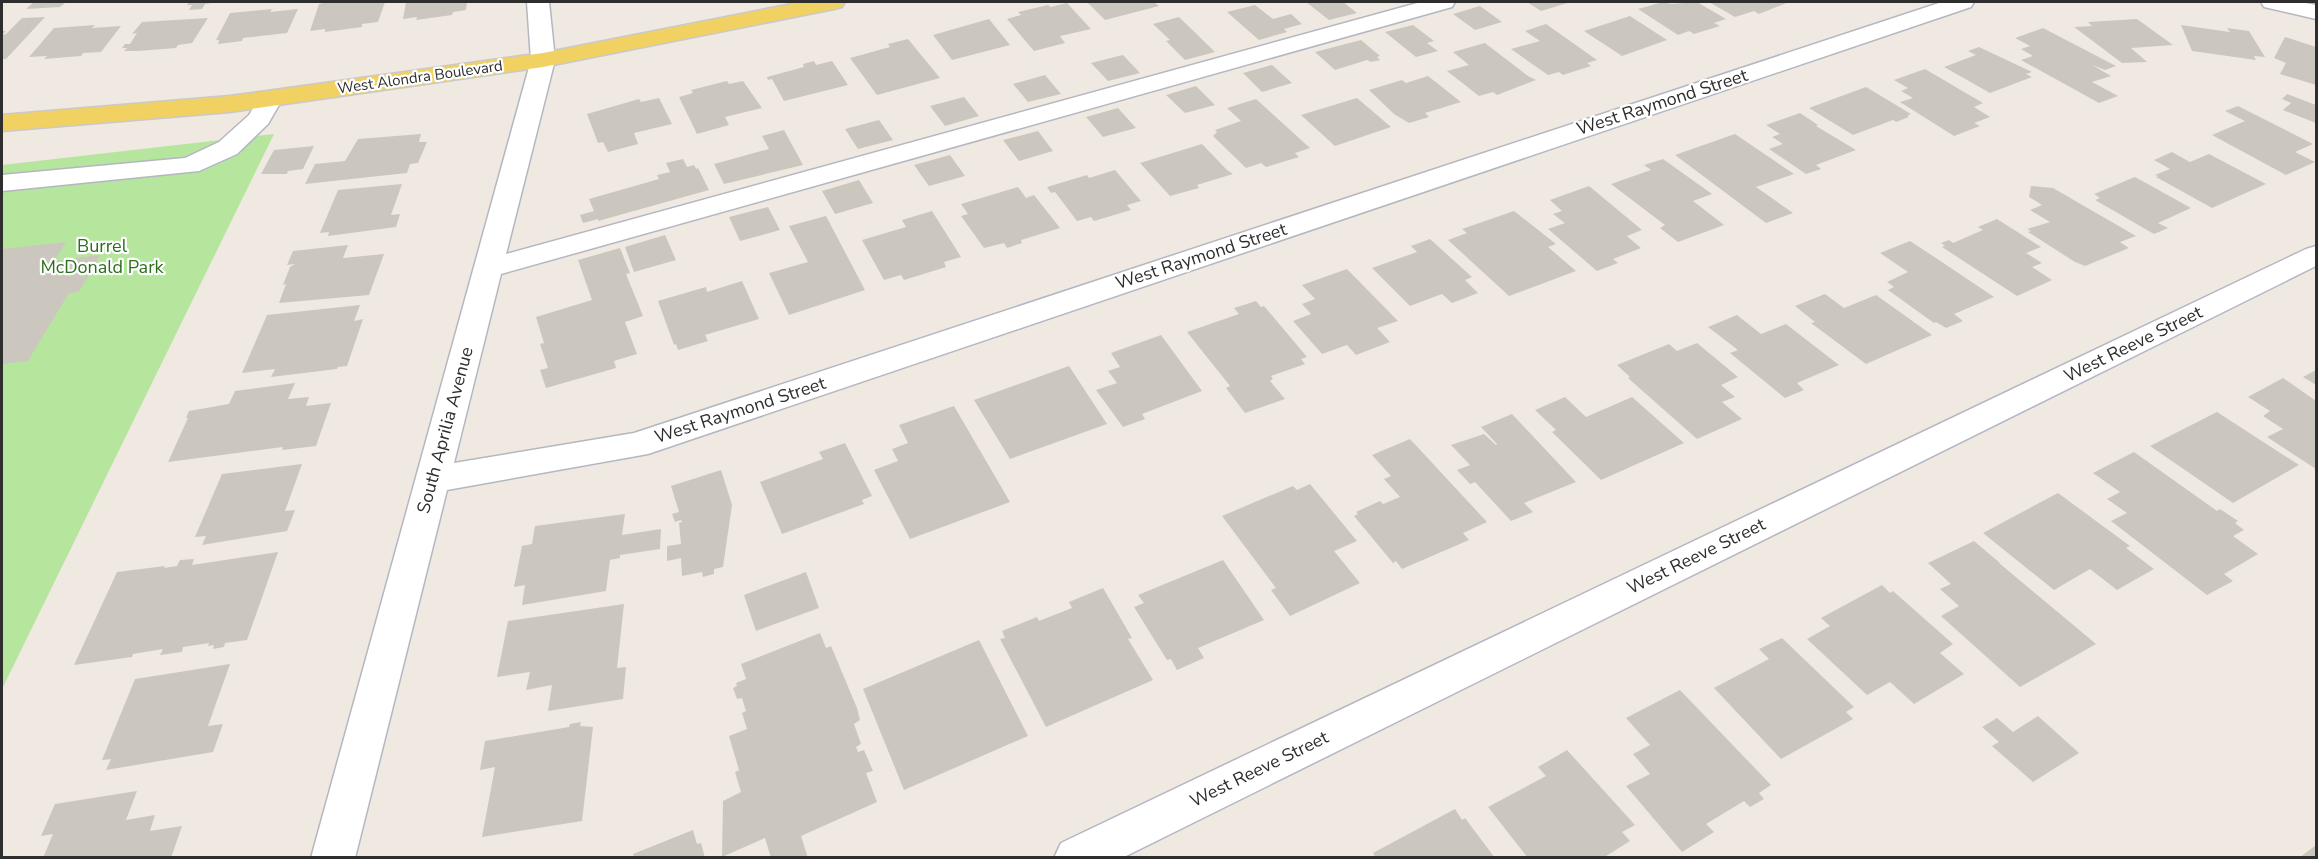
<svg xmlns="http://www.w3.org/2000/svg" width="2318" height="859" font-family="'Nunito Sans',sans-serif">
	<rect width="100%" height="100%" fill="#efe9e1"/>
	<path fill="#b6e59e" d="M274,134L2,689V165Z"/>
	<path fill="#cbc7bf" d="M34,2H66L60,7L26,9Z
		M189,2H212V3L205,4L202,9L189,10L192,5H187Z
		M327,2H385L378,22L362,24V27L325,32V29L310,31L319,4Z
		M406,2H467L466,10L453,12L452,15L416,20L417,17L403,19Z
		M1087,2H1154L1159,6L1105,20Z
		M1306,2H1343L1357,13L1329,20Z
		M1527,2H1571L1541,11Z
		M1663,2L1671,4L1697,2L1726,19L1714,23L1720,26L1694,34L1689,31L1678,35L1638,9Z
		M1709,2H1789L1759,14L1754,11L1735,17Z
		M1067,3L1091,29L1060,36L1065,43L1034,51L1007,19L1021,15L1018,12L1048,5L1051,7Z
		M1255,5L1273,19L1291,14L1302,24L1284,29L1287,32L1259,40L1227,12Z
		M1480,6L1502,22L1475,30L1453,14Z
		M272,9L270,12L298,9L287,33L243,38L242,41L218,44L219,40H216L230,13Z
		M1630,16L1667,40L1622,56L1584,31Z
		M45,17L6,59H2V31H6L2,35L6,34L22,18Z
		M1179,17L1215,52L1185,60L1166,41L1170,40L1153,24Z
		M208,18L192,43L178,45L176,48L138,51H124L127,48H122L125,44H130L137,33L132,34L142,22Z
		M989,19L1010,45L952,60L933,35Z
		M2137,19L2173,45L2131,48L2147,62L2122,63L2074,27L2092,26L2088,22Z
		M1546,24L1597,60L1587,63L1591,66L1563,75L1559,72L1548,75L1511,49L1540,41L1525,31Z
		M95,25L92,28L121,26L101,52L83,53L81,56L44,59L47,56L29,57L54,28Z
		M1413,25L1434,41L1427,43L1438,51L1416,57L1385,32Z
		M2181,25L2230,32L2227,28L2249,31L2265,57L2254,56L2256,60L2192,51Z
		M2043,28L2116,66L2105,70L2092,65L2111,76L2092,82L2118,96L2099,103L2021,60L2033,56L2021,49L2030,46L2015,38Z
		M2285,37L2316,47V85L2280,74L2286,63L2274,58Z
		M908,39L940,78L877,95L850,58L890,47L888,44Z
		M1361,40L1380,56L1377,57L1380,60L1371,62L1367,60L1335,70L1315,52Z
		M1485,43L1528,76L1536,80L1497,95L1493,92L1479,96L1447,71L1469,65L1453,52Z
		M1979,47L2032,72L2026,74L2032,77L1990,93L1944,67L1976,55L1968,51Z
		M1123,55L1140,73L1108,81L1091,63Z
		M814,61L816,65L832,61L848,85L784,101L772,79L768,80L767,77L804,67L803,64Z
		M1272,65L1292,83L1262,92L1243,73Z
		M1925,69L1983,103L1974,107L1990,117L1974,123L1980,126L1954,136L1900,102L1913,98L1901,91L1908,88L1894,80Z
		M1045,75L1061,94L1028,102L1013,84Z
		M1428,76L1461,102L1425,113L1429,117L1409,123L1394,114L1369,90L1402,80L1406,83Z
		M727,81L729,84L743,81L762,108L725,117L729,125L697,134L679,97L693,93L691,90Z
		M1196,86L1215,105L1185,113L1166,95Z
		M1866,87L1911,114L1907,116L1909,117L1896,122L1893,120L1853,135L1809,108Z
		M2287,94L2316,105V123L2283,110L2291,103L2282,99Z
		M964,97L979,116L945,126L930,106Z
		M659,98L672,124L634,133L638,144L608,152L603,142L598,143L587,114L639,99L641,102Z
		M1357,98L1391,127L1335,146L1301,115Z
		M1256,99L1310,148L1295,153L1299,157L1266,167L1261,163L1246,168L1213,136L1217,132L1215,130L1241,121L1227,108Z
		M2238,106L2313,144L2295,152L2315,162L2286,175L2212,135L2245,121L2225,111Z
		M1118,108L1136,128L1103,137L1086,117Z
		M1800,113L1818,125L1816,126L1856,150L1816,165L1821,169L1806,174L1769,149L1783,144L1772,137L1780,134L1766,125Z
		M879,120L893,140L858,149L845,129Z
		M784,130L803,165L724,184L714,164L769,149L762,136Z
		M1038,131L1053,151L1019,161L1003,140Z
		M421,134L419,142H427L418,163L410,164L407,173L305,184L315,164L345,161L358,139Z
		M1735,134L1794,174L1756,187L1793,213L1766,223L1675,155Z
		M1202,144L1227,170L1233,174L1197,185L1199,188L1170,196L1140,163Z
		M314,146L303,169L288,171L287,174H261L274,150Z
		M2172,152L2190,162L2209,154L2266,184L2212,208L2156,177L2158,176L2155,175L2170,169L2154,160Z
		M950,155L965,176L929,186L914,165Z
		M683,159L687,167L694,165L696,169L698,168L709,190L598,221V219L583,223L580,215L594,211L589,199L659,179L657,175L670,172L666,163Z
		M1663,159L1712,194L1693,201L1724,225L1678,242L1660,228L1665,225L1611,184L1651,170L1644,165Z
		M1115,170L1141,201L1127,205L1131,210L1094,221L1091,217L1077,221L1055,192L1051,193L1047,187L1087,175L1089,178Z
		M2135,177L2191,208L2158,223L2168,228L2154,234L2095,200L2100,198L2094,194Z
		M859,180L873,203L835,214L822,191Z
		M402,184L391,215L400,214L396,227L328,236L329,232L320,233L338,190Z
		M1589,186L1642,230L1627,236L1641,248L1613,259L1618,263L1597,271L1548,229L1565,223L1553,214L1562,211L1550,200Z
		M2031,186L2053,188L2136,236L2120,242L2129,248L2085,266L2075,262L2028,232L2031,231L2027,229L2050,222L2030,210L2042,205L2029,197Z
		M1018,187L1026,198L1034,195L1060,228L1021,240L1022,243L1007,248L1004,243L984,248L961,216L968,214L961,204Z
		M768,207L780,230L740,241L729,217Z
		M932,211L961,257L944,262L946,267L904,280L901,275L884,280L862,240L906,227L902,220Z
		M1514,211L1556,244L1548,247L1576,271L1509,296L1448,240L1467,233L1462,229Z
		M826,216L865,290L789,315L769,273L808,262L789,226Z
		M1997,219L2041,247L2026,253L2042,263L2032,267L2052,280L2017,296L1942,247L1945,246L1941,243L1949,240L1953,243L1983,230L1978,227Z
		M665,235L676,260L634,272L625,247Z
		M1430,239L1472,277L1465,280L1478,293L1452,303L1442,294L1410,306L1372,268L1417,252L1411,246Z
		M1910,241L1939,260L1994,297L1954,314L1963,321L1946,328L1936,322L1934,323L1888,290L1894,287L1887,282L1908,272L1880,253Z
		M66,242L54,261L100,255L79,292L69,293L28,361L2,364V249Z
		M348,245L343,258L384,254L369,295L279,303L286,284L283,285L290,267L295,264L287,265L293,251Z
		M620,248L630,273L626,274L643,316L625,322L637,354L614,361L616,368L546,388L540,370L548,368L540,344L544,343L536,317L592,300L578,260Z
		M1347,269L1398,321L1377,328L1390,342L1356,355L1347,345L1322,354L1293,321L1311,314L1302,304L1315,299L1302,285Z
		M742,281L759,319L705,335L708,341L678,350L676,344L674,345L658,301L706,287L707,292Z
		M1825,294L1844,308L1876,295L1932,335L1866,364L1811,323L1815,322L1795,306Z
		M1256,301L1261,307L1264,306L1307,357L1301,359L1305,364L1271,376L1273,379L1270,381L1285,399L1245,413L1226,388L1230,386L1187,332L1239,314L1234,308Z
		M360,305L354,321L363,319L347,366L338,367L337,369L271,377L275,369L242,373L267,315Z
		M1737,315L1761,334L1786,324L1839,365L1797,383L1804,390L1785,398L1730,353L1738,350L1708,327Z
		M1161,335L1202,391L1142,414L1145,419L1123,427L1096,390L1117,383L1108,371L1120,367L1111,353Z
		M1697,343L1738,377L1721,385L1735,397L1722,402L1742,419L1697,439L1628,378L1630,377L1617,365L1669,344L1677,351Z
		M1069,366L1107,424L1010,459L974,400Z
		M2316,370V385L2303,377Z
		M2283,378L2316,401V469L2267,437L2283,429L2263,416L2270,411L2248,397Z
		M295,383L288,399L309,397L306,406L331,403L316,446L282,450L283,447L168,462L188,418H186L189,411L229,404L235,391Z
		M1565,397L1586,417L1632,397L1684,443L1601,480L1552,432L1556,430L1535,410Z
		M954,406L1010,502L910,539L874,470L898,461L892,449L908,443L899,425Z
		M2217,412L2299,465L2233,503L2150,446Z
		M1512,414L1576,482L1524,503L1533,512L1511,521L1475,482L1470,484L1457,470L1470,465L1451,445L1484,434L1496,445L1497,444L1481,427Z
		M1410,439L1487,522L1463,533L1469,540L1402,569L1396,561L1393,563L1354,516L1358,514L1356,512L1380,501L1383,504L1400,497L1384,479L1391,476L1372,455Z
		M845,443L872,496L862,500L864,504L782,534L760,482L823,459L819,452Z
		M2134,452L2217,511L2220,509L2238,521L2235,523L2244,530L2233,536L2258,554L2224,574L2233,581L2207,595L2111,521L2127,513L2107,499L2120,492L2093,473Z
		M302,464L285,511L295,510L287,531L202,545L206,536L195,537L222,474Z
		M721,470L732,505L723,567L714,569V574L703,577L702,572L682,576L681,558L667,561V546L681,544L679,523L682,522L681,520L675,522L672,514L679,512L671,486Z
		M1310,484L1357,541L1334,551L1360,583L1290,616L1271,590L1276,588L1222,516L1293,486L1297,490Z
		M2058,493L2130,546L2126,548L2154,569L2117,590L2090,569L2054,590L1983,533Z
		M625,514L622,535L661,529L660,549L620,555V558L610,560L606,591L522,605L525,585L514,587L522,546L532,544L535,526Z
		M1974,541L2000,563H1999L2096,644L2020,687L1941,616L1959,606L1940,589L1951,584L1928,563Z
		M278,552L247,640L225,643L224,647L213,649L214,645L208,646L209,643L183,647L182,652L160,655L163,649L133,654L132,657L74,665L117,572L165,566L164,568L177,566L180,560L194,559L192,565Z
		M1223,560L1264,620L1198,648L1204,658L1177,670L1171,659L1167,660L1134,607L1144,603L1138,595Z
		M806,572L819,608L756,631L744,595Z
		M1882,585L1890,593L1893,591L1953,644L1940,653L1964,674L1914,704L1890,682L1867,695L1807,639L1830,626L1821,618Z
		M1103,588L1132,638L1128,639L1153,680L1046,727L1000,639L1005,638L1002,631L1037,617L1039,621L1072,608L1069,602Z
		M624,604L617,668L626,667L623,699L548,711L552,685L526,690L530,672L497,677L508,621Z
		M820,633L826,648L831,646L857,708L860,720L854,724L861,744L856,747L858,752L864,750L873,771L866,773L877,802L801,836L808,858H771L765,838L722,857L723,801L741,792L735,772L739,770L729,736L747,729L742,713L746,711L742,698L737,699L733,688L737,686L736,683L746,679L741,664Z
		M1782,638L1854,707L1846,712L1853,719L1781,759L1714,688L1769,659L1759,649Z
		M979,640L1028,736L904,790L863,689Z
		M230,664L208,726L223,724L213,752L106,770L111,759L102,760L135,679Z
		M1680,690L1771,785L1759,793L1764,799L1750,807L1744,801L1706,824L1714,832L1682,852L1626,786L1650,774L1633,754L1650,745L1626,718Z
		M2038,716L2079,753L2033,782L1992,746L1999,742L1982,727L1997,718L2013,732Z
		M581,722L580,726L593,727L582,821L482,837L495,767L480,770L485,741L569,727L570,724Z
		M1567,750L1635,825L1622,832L1630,841L1603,858H1528L1488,807L1546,776L1538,767Z
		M137,791L126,820L155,815L150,831L182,826L171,858H43L53,834L41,836L55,804Z
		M1455,809L1462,820L1465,818L1495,858H1376L1373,853Z
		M693,830L697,844L701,843L705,858H634L633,854Z
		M2316,845V858H2299Z"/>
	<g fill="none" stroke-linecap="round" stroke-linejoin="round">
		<defs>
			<path id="minor" d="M527,2H549L555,60L506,254L1421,2H1455L1452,7L501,274L454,463L634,433L1942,2H1974L1971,7L648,454L447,490L355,858H311L531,60Z
				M2261,2H2300L2316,5V19L2264,7Z
				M271,91L280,93L283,98L268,124L237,154L199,171L2,191V175L185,158L219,142L249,115L262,93Z
				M2316,246V266L1122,858H1054L1061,843L2306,249Z"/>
			<path id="major" d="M802,2H845L842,7L834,9L543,67L230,112L2,131V115L230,96L543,53Z"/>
		</defs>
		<use href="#minor" stroke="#b4b7c1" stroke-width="3"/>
		<use href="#major" stroke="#c9c9c9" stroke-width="3"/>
		<use href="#minor" fill="#fff" fill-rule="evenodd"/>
		<use href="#major" fill="#f2d163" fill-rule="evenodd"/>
	</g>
	<g text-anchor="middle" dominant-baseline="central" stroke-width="4.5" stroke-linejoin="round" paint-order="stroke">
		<g font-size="15" fill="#2e2e2e" stroke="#fff">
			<text transform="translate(420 77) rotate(-8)">West Alondra Boulevard</text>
		</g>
		<g font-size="18" fill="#2e2e2e" stroke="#fff">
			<text transform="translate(1662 102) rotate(-18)">West Raymond Street</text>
			<text transform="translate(1201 256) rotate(-18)">West Raymond Street</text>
			<text transform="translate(2133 344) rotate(-26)">West Reeve Street</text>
			<text transform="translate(740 410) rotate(-18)">West Raymond Street</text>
			<text transform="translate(445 430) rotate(-75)">South Aprilia Avenue</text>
			<text transform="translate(1696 556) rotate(-26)">West Reeve Street</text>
			<text transform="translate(1259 769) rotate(-26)">West Reeve Street</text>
		</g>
		<g font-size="18" fill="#2c6e1b" stroke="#fff">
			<text x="102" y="246">Burrel<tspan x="102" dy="21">McDonald Park</tspan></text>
		</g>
	</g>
	<rect width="2318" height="859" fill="none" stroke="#2e2e2e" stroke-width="6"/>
</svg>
